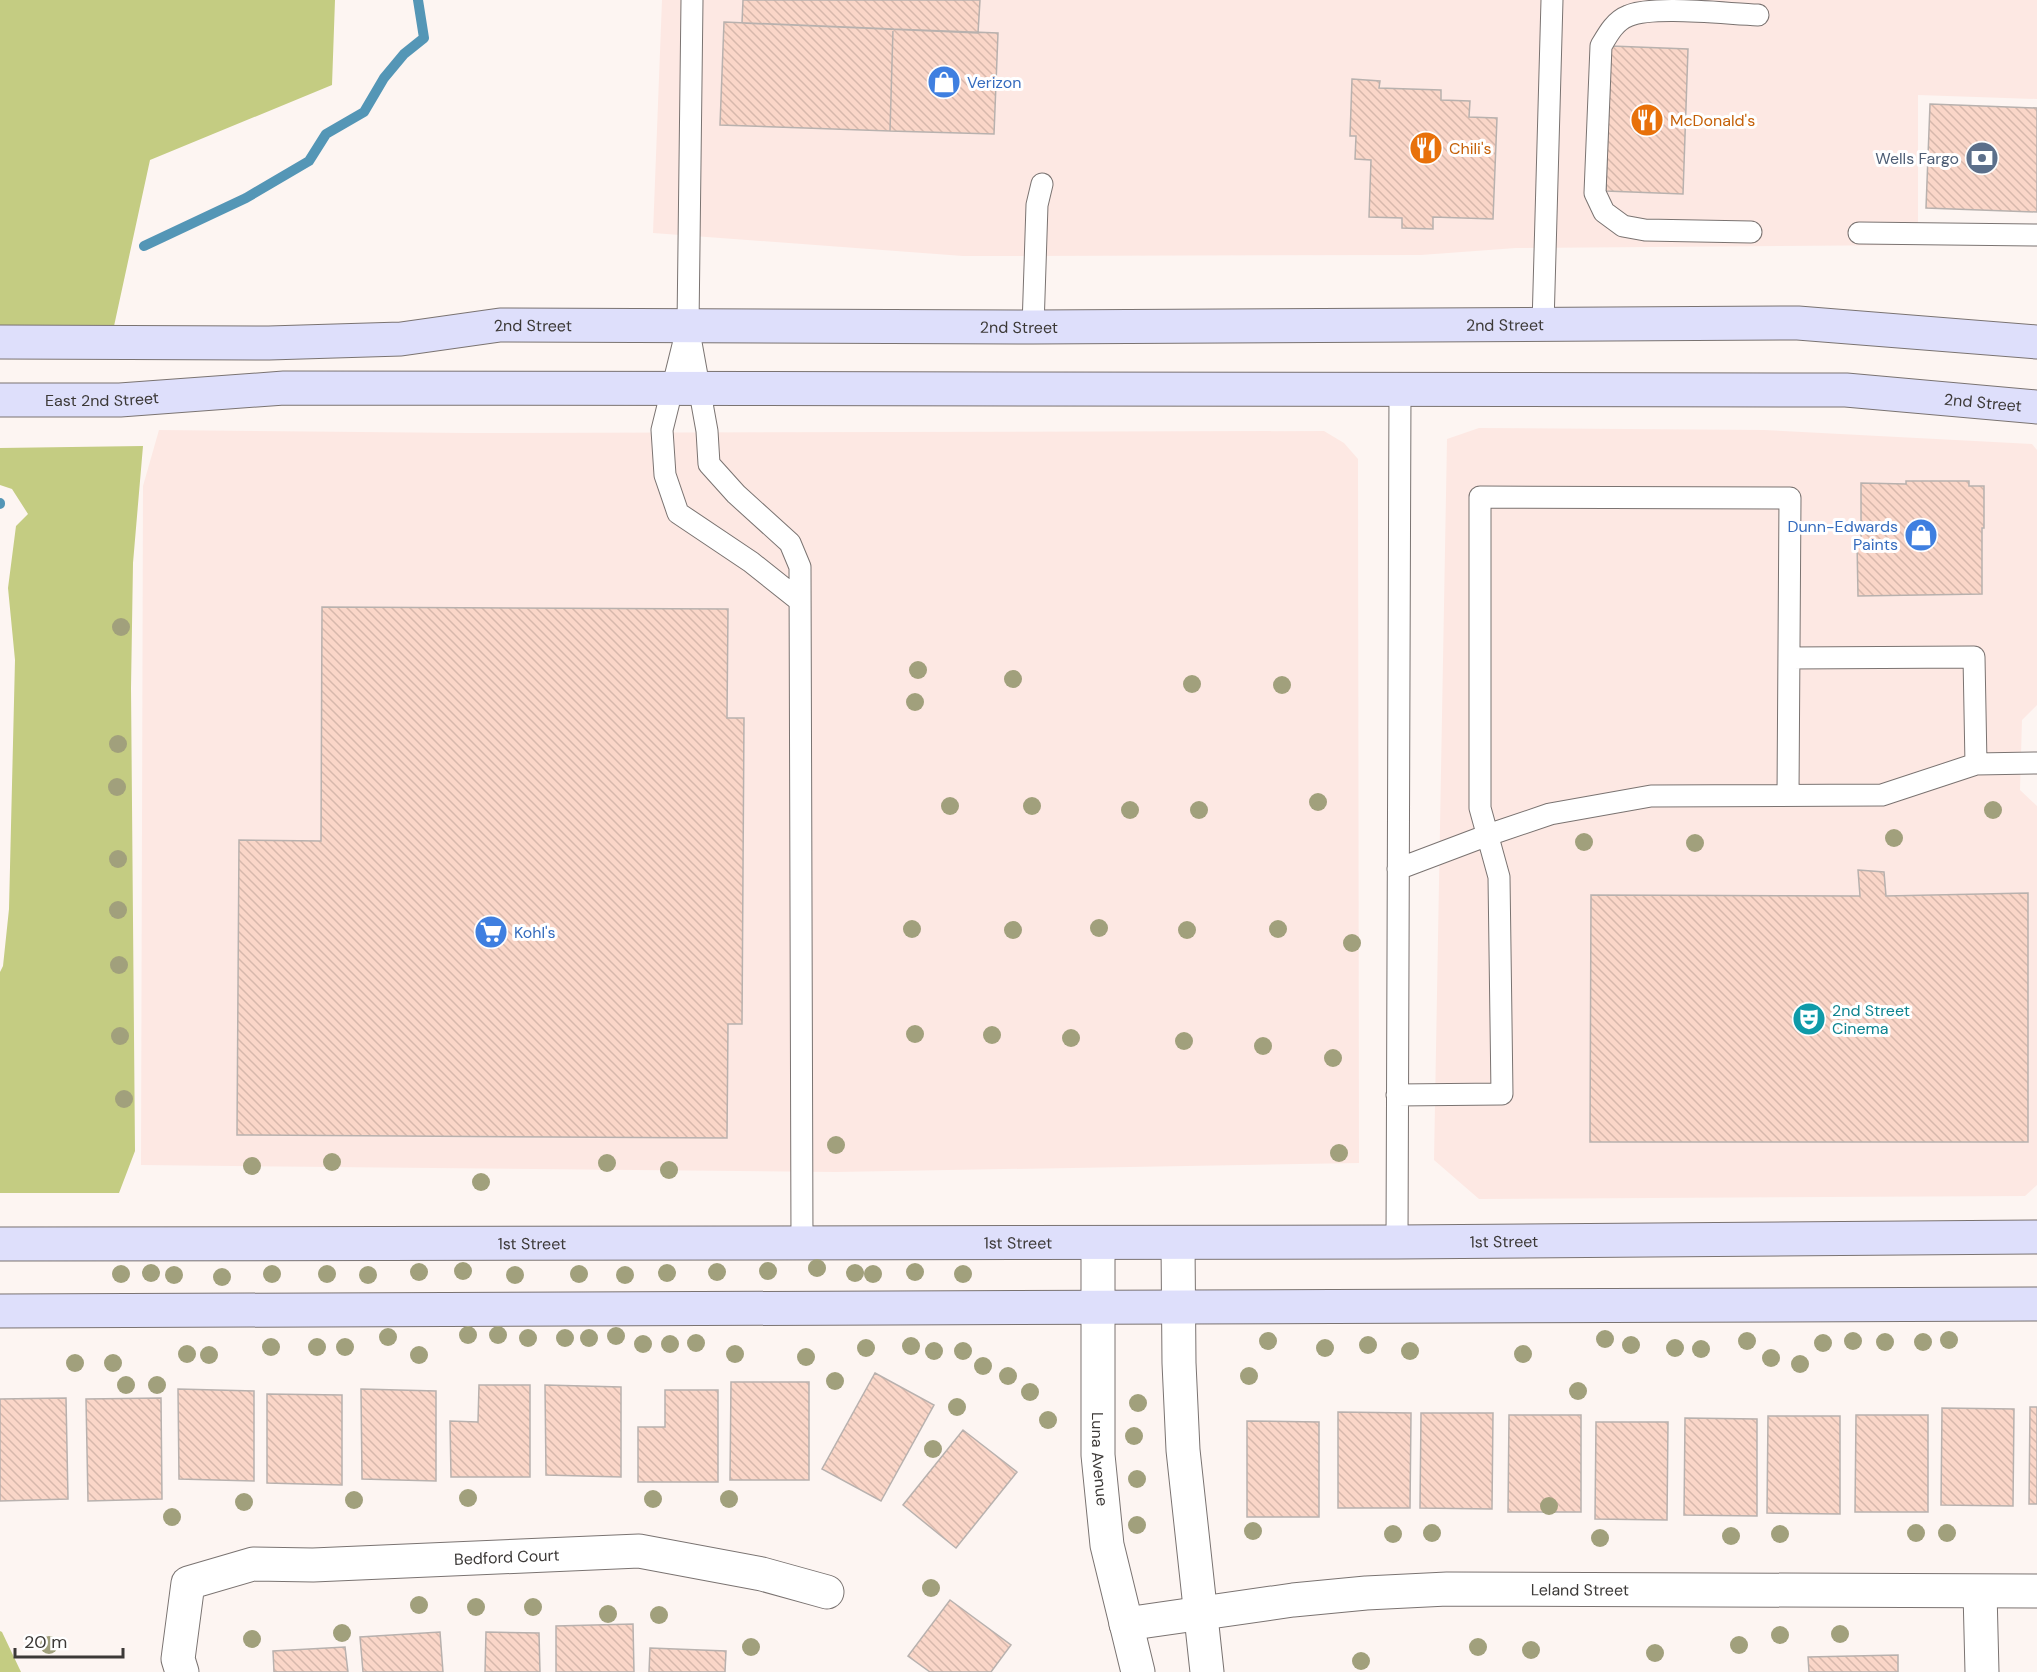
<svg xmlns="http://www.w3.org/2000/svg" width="2037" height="1672" font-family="'DM Sans',sans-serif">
	<defs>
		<pattern id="building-back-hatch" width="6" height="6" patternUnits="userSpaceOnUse" patternTransform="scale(1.5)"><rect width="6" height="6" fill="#fad6c8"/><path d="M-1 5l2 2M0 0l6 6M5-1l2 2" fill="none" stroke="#d7b8ac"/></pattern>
	</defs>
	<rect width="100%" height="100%" fill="#fdf5f2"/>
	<path fill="#fde8e3" d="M662,0H2037V99L1918,95V245L1516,248L1421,255L963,256L653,233Z
		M1479,428L1764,430L2032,444L2037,450V705L2022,720L2020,790L2037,806V1185L2025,1196L1479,1199L1434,1160L1447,439Z
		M159,430L467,433L1324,431L1344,443L1358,459L1359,1163L836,1172L141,1165L143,486Z"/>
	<path fill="#c4cc82" d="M0,0H335L332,85L150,160L111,340L0,334Z
		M143,446L133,563L131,688L135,1151L119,1193H0V972L3,966L9,909L15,660L8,588L16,526L28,514L12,489L0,485V448Z
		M0,1631L2,1632L21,1672H0Z"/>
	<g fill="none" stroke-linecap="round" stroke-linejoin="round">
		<path stroke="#5496b6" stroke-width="10" d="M144,246L246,198L309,161L326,134L364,112L384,78L404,54L424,38L418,0
			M0,504V503"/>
	</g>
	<path fill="url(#building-back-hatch)" stroke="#b8b1ae" stroke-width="1.5" d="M743,0H980L978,33L742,23Z
		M724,22L893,29L890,131L720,125Z
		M893,29L998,33L994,134L890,131Z
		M1611,46L1688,49L1683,194L1606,191Z
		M1352,79L1380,81L1379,88L1441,90V100L1470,101L1469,117L1497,118L1493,219L1433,217V229L1402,228V218L1369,217L1371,160L1355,159L1356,136H1350Z
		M1930,104L2037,108V212L1926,208Z
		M1906,481H1969V486H1984V528H1982V594L1858,596L1857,541H1861V483L1906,484Z
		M322,607L728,609L727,718H744L742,1024H728L727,1138L237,1135L239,840L321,841Z
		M1858,870L1884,872L1886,896L2028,893V1142H1590L1591,895L1860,896Z
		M875,1373L934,1405L881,1501L822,1469Z
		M731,1382H809V1480H730Z
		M479,1385H530V1477H451L450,1421L478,1422Z
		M545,1385L621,1387V1477L546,1475Z
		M178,1389L254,1391V1481L179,1479Z
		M361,1389L436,1391V1481L362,1479Z
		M665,1390H718V1482H638V1427H665Z
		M267,1394L342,1395V1485L267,1483Z
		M66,1398L68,1499L0,1501V1399Z
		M161,1398L162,1499L88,1501L86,1399Z
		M2030,1407H2037V1504H2029Z
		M1942,1408L2014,1409L2013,1506L1941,1505Z
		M1338,1412L1411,1413L1410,1508H1338Z
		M1421,1413H1493L1492,1509L1420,1508Z
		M1509,1415H1581V1512H1508Z
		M1856,1415H1928V1512H1855Z
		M1768,1416H1840V1514L1767,1513Z
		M1685,1418L1757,1419V1516L1684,1515Z
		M1247,1421L1319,1422V1517H1247Z
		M1596,1422H1668L1667,1520L1595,1519Z
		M963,1430L1017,1472L956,1548L903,1505Z
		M950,1600L1011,1645L991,1672H930L908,1656Z
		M633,1624L634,1672H556V1626Z
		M440,1632L443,1672H363L360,1637Z
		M486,1632L539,1633L540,1672H485Z
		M345,1647L348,1672H274L273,1651Z
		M650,1648L726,1651L725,1672H649Z
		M1898,1655V1672H1809L1808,1657Z"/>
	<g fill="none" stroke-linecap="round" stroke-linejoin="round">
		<defs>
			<path id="lane" d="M692,0L688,326L707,431L709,464L736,494L790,543L800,567L802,1244
				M1751,232L1645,230L1623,226L1604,212L1595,193L1601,46C1608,34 1615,21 1628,16C1653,5 1727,14 1758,15
				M1859,233L2037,235
				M1543,325L1552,0
				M1033,327L1037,205L1042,184
				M686,333L662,430L665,475L678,513L751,562L800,601
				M1789,658L1974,657L1976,764
				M1398,869L1488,835L1550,814L1651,796L1882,795L1976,764L2037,763
				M1397,1095L1502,1094L1499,877L1480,808V497L1790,498L1788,795
				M1397,1242L1400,389"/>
			<g id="street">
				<path id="s1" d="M1098,1243V1455L1107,1545L1138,1672"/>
				<path d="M1178,1243L1179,1363L1183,1450L1207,1672"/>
				<path d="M1980,1592L1982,1672"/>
				<path id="s2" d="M1126,1624L1293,1600L1366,1593L1447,1589L2037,1591"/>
				<path id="s3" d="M182,1672L178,1659L188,1583L253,1564L313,1565L639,1551L762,1574L827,1592"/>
			</g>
			<g id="secondary">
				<path id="s4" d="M0,342L269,343L401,339L500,325L1033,327L1798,323L2037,342"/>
				<path id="s5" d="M0,400H120L284,388L1846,390L2037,407"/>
				<path id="s6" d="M0,1244L1397,1242L2037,1237"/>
				<path d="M0,1311L2037,1304"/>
			</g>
		</defs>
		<use href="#lane" stroke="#7a7371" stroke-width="23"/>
		<use href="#street" stroke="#7a7371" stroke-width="35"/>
		<use href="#secondary" stroke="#7a7371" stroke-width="35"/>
		<use href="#lane" stroke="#fff" stroke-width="21"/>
		<use href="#street" stroke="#fff" stroke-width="33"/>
		<use href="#secondary" stroke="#dedffb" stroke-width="33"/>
	</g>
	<g fill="#a1a07c">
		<circle cx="121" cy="627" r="9"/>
		<circle cx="918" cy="670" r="9"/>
		<circle cx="1013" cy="679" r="9"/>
		<circle cx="1192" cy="684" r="9"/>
		<circle cx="1282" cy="685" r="9"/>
		<circle cx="915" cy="702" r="9"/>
		<circle cx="118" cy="744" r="9"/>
		<circle cx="117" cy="787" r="9"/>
		<circle cx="1318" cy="802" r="9"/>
		<circle cx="950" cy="806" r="9"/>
		<circle cx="1032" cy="806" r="9"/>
		<circle cx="1130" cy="810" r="9"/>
		<circle cx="1199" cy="810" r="9"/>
		<circle cx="1993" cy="810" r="9"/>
		<circle cx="1894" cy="838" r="9"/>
		<circle cx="1584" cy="842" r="9"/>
		<circle cx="1695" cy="843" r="9"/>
		<circle cx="118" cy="859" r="9"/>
		<circle cx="118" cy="910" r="9"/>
		<circle cx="1099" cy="928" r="9"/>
		<circle cx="912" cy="929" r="9"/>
		<circle cx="1278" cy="929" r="9"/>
		<circle cx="1013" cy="930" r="9"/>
		<circle cx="1187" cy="930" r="9"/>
		<circle cx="1352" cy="943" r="9"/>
		<circle cx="119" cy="965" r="9"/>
		<circle cx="915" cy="1034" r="9"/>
		<circle cx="992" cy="1035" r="9"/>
		<circle cx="120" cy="1036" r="9"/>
		<circle cx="1071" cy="1038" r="9"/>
		<circle cx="1184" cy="1041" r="9"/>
		<circle cx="1263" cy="1046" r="9"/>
		<circle cx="1333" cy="1058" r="9"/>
		<circle cx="124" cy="1099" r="9"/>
		<circle cx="836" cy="1145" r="9"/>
		<circle cx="1339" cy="1153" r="9"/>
		<circle cx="332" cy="1162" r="9"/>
		<circle cx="607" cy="1163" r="9"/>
		<circle cx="252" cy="1166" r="9"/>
		<circle cx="669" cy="1170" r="9"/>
		<circle cx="481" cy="1182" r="9"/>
		<circle cx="817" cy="1268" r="9"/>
		<circle cx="463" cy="1271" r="9"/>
		<circle cx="768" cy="1271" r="9"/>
		<circle cx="419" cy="1272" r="9"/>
		<circle cx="717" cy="1272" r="9"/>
		<circle cx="915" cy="1272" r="9"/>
		<circle cx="151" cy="1273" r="9"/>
		<circle cx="667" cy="1273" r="9"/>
		<circle cx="855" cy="1273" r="9"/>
		<circle cx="121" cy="1274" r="9"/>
		<circle cx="272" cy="1274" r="9"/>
		<circle cx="327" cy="1274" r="9"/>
		<circle cx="579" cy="1274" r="9"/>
		<circle cx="873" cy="1274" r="9"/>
		<circle cx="963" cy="1274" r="9"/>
		<circle cx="174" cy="1275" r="9"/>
		<circle cx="368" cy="1275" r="9"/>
		<circle cx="515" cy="1275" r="9"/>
		<circle cx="625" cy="1275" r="9"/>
		<circle cx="222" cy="1277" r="9"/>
		<circle cx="468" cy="1335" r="9"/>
		<circle cx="498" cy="1335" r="9"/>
		<circle cx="616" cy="1336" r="9"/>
		<circle cx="388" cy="1337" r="9"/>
		<circle cx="528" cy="1338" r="9"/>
		<circle cx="565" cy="1338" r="9"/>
		<circle cx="589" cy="1338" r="9"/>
		<circle cx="1605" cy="1339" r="9"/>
		<circle cx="1949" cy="1340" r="9"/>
		<circle cx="1268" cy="1341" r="9"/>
		<circle cx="1747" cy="1341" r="9"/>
		<circle cx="1853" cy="1341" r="9"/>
		<circle cx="1885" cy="1342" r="9"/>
		<circle cx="1923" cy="1342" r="9"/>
		<circle cx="696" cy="1343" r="9"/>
		<circle cx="1823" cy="1343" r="9"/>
		<circle cx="643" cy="1344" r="9"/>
		<circle cx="670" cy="1344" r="9"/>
		<circle cx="1368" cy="1345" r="9"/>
		<circle cx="1631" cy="1345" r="9"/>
		<circle cx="911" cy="1346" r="9"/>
		<circle cx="271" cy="1347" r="9"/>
		<circle cx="317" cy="1347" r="9"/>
		<circle cx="345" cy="1347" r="9"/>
		<circle cx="866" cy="1348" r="9"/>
		<circle cx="1325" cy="1348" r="9"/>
		<circle cx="1675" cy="1348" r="9"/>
		<circle cx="1701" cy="1349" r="9"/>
		<circle cx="934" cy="1351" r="9"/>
		<circle cx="963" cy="1351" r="9"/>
		<circle cx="1410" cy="1351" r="9"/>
		<circle cx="187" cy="1354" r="9"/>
		<circle cx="735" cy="1354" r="9"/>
		<circle cx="1523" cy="1354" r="9"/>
		<circle cx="209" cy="1355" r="9"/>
		<circle cx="419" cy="1355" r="9"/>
		<circle cx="806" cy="1357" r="9"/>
		<circle cx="1771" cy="1358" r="9"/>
		<circle cx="75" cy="1363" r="9"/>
		<circle cx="113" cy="1363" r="9"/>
		<circle cx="1800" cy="1364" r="9"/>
		<circle cx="983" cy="1366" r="9"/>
		<circle cx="1008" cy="1376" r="9"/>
		<circle cx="1249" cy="1376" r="9"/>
		<circle cx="835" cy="1381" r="9"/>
		<circle cx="126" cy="1385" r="9"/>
		<circle cx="157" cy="1385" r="9"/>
		<circle cx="1578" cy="1391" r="9"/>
		<circle cx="1030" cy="1392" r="9"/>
		<circle cx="1138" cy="1403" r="9"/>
		<circle cx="957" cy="1407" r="9"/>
		<circle cx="1048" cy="1420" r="9"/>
		<circle cx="1134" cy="1436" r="9"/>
		<circle cx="933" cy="1449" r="9"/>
		<circle cx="1137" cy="1479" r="9"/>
		<circle cx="468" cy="1498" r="9"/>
		<circle cx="653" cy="1499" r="9"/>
		<circle cx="729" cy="1499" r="9"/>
		<circle cx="354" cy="1500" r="9"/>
		<circle cx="244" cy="1502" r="9"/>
		<circle cx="1549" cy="1506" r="9"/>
		<circle cx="172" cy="1517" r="9"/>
		<circle cx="1137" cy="1525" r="9"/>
		<circle cx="1253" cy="1531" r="9"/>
		<circle cx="1432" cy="1533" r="9"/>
		<circle cx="1916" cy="1533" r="9"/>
		<circle cx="1947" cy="1533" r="9"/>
		<circle cx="1393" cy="1534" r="9"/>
		<circle cx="1780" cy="1534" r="9"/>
		<circle cx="1731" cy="1536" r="9"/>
		<circle cx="1600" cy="1538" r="9"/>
		<circle cx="931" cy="1588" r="9"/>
		<circle cx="419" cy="1605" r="9"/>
		<circle cx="476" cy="1607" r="9"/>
		<circle cx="533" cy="1607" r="9"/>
		<circle cx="608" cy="1614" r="9"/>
		<circle cx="659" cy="1615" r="9"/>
		<circle cx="342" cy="1633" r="9"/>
		<circle cx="1840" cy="1634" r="9"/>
		<circle cx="1780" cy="1635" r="9"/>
		<circle cx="252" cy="1639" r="9"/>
		<circle cx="49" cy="1645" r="9"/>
		<circle cx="1739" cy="1645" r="9"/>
		<circle cx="751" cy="1647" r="9"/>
		<circle cx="1478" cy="1647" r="9"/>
		<circle cx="1531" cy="1650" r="9"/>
		<circle cx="1655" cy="1653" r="9"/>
		<circle cx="1361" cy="1661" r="9"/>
	</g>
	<defs>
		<symbol id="shop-disc" viewBox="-11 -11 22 22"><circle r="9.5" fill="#3f7fe0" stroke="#fff"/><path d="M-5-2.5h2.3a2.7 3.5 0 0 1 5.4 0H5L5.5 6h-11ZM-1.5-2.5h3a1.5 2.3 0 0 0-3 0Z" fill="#fff"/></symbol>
		<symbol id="restaurant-disc" viewBox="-11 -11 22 22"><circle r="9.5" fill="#e8710a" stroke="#fff"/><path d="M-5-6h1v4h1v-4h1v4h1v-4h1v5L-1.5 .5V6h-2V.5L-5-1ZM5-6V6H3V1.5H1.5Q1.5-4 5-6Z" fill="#fff"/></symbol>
		<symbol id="bank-disc" viewBox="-11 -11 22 22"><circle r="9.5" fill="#5c6f8a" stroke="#fff"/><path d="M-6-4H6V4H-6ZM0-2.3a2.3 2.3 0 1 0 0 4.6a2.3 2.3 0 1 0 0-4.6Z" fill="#fff"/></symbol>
		<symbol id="supermarket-disc" viewBox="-11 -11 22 22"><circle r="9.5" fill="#3f7fe0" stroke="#fff"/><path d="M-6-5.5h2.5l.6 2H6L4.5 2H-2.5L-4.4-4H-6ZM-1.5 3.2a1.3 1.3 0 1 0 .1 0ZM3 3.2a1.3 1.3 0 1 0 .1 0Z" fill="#fff"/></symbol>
		<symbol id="theatre-disc" viewBox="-11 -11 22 22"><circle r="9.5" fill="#0f9aa8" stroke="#fff"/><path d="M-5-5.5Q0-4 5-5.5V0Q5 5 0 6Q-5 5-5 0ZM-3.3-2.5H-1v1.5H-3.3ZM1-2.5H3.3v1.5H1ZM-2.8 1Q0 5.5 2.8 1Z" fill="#fff"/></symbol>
	</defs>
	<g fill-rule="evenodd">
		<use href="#shop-disc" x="925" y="63" width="38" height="38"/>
		<use href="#restaurant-disc" x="1628" y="101" width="38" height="38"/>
		<use href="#restaurant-disc" x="1407" y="129" width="38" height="38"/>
		<use href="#bank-disc" x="1963" y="139" width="38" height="38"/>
		<use href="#shop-disc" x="1902" y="516" width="38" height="38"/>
		<use href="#supermarket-disc" x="472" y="913" width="38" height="38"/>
		<use href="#theatre-disc" x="1790" y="1000" width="38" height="38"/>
	</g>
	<g text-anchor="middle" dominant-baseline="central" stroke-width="6" stroke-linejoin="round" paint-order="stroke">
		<g font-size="16" fill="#366cbe" stroke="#fff" text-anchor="start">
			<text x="967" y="82">Verizon</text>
			<text x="1898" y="526" text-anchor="end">Dunn-Edwards<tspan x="1898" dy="18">Paints</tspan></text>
			<text x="514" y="932">Kohl's</text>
		</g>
		<g font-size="16" fill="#c56008" stroke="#fff" text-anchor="start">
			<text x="1670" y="120">McDonald's</text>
			<text x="1449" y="148">Chili's</text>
		</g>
		<g font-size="16" fill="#4e5e75" stroke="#fff" text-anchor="end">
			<text x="1959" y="158">Wells Fargo</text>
		</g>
		<g font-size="16" fill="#3c3937" stroke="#fff">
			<text stroke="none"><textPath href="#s4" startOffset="1506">2nd Street</textPath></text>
			<text stroke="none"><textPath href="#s4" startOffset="534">2nd Street</textPath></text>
			<text stroke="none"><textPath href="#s4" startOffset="1020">2nd Street</textPath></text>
			<text stroke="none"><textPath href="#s5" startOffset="102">East 2nd Street</textPath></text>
			<text stroke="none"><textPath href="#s5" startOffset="1984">2nd Street</textPath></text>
			<text stroke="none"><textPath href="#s6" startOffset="1504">1st Street</textPath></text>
			<text stroke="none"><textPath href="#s6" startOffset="1018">1st Street</textPath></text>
			<text stroke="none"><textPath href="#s6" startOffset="532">1st Street</textPath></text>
			<text stroke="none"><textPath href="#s1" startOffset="216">Luna Avenue</textPath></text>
			<text stroke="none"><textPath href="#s3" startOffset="412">Bedford Court</textPath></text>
			<text stroke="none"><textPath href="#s2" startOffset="456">Leland Street</textPath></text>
		</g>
		<g font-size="16" fill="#0d838f" stroke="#fff" text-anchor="start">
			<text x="1832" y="1010">2nd Street<tspan x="1832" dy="18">Cinema</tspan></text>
		</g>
	</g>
	<path d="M15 1648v9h108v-9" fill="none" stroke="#3c3937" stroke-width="3"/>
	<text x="24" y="1648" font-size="18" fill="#3c3937" stroke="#ffffff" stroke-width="4.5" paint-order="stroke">20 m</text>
</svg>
